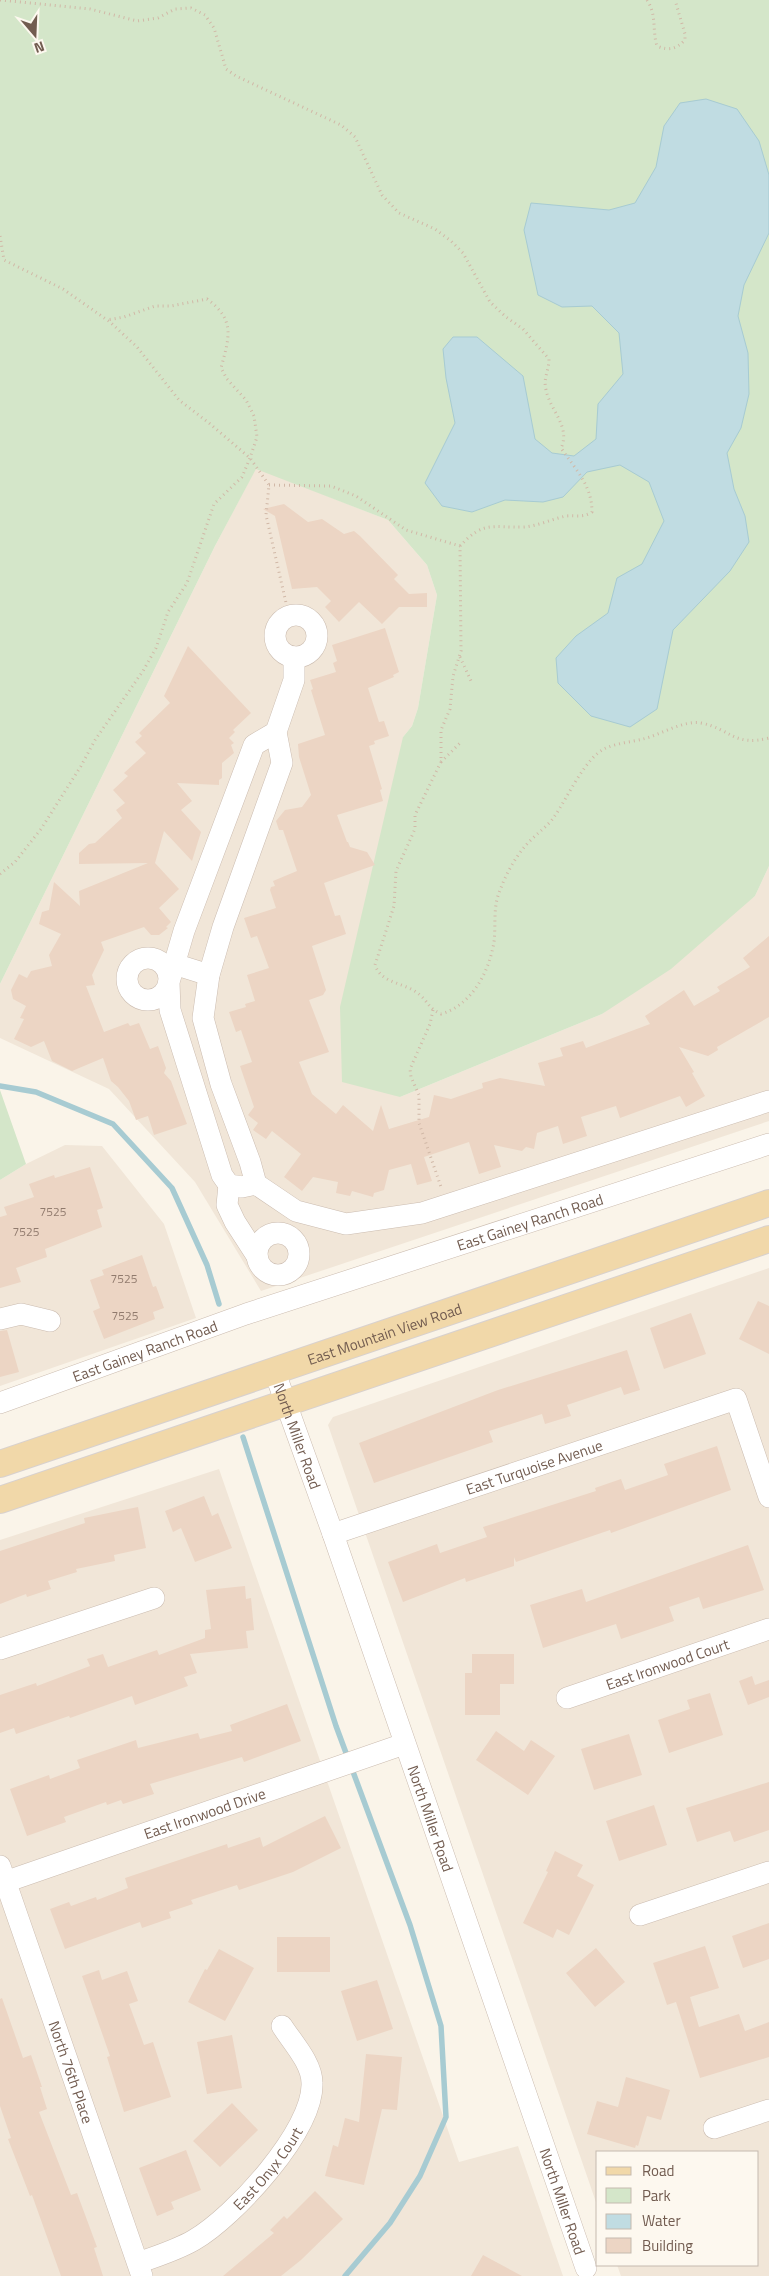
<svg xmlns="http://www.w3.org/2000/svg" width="769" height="2276" font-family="'Titillium Web',sans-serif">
	<rect width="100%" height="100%" fill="#faf4e9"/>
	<path fill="#f1e6d8" d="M256,468L388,520L427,565L437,595L418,708L412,726L403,737L400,1097L602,1014L755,896L769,866V1121L261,1291L195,1182L109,1089L0,1038V984L215,546Z
		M65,1145L102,1146L164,1224L196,1318L0,1386V1180L26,1164Z
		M769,1268V2276H621L617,2265H758V2152H598V2208L328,1425L333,1417Z
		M219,1469L459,2162L518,2146L563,2276H0V1540Z"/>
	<path fill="#d4e6c9" d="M0,0H769V866L755,896L671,969L602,1014L400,1097L342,1082L340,1007L403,737L412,726L418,708L437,595L427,565L388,520L256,469L215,546L0,984Z
		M0,1090L26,1164L0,1180Z"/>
	<path fill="#c0dce2" stroke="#a7cbd2" d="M706,99L737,109L759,141L769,175V233L744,285L738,316L748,353L749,394L741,428L727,453L734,489L745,516L749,542L730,571L673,630L657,709L630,727L591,716L558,683L556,658L576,636L608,613L617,578L642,564L664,521L649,482L620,465L587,472L563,497L543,502L505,500L472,512L442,506L425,483L455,423L446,378L443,349L453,337H477L523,376L535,439L552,453L574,456L596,439L598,404L623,374L619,333L592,306L562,307L538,295L524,230L531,203L609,210L635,203L656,167L664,126L680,103Z"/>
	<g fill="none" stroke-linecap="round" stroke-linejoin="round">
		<path stroke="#a7cbd2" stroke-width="5.5" d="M0,1086L36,1092L113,1124L172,1188L207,1265L219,1304
			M243,1437L336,1726L410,1925L441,2026L446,2117L420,2176L390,2223L345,2276"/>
	</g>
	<path fill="#ecd5c4" d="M284,504L308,522L322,519L344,534L354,531L360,536L398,575L394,579L409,594L427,593V607H399L382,624L359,602L339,622L325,607L331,601L317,587L292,589L275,516L263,509Z
		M385,628L399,672L393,675L394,677L368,688L379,722L384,721L389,736L374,741L375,744L369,746L382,789L380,790L383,801L337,815L347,842H348L350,847L367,852L375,865L324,883L335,916L340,915L346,934L312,946L326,990L323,995L309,1000L329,1052L299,1062L312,1094L336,1114L343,1105L373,1131L381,1105L389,1129L429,1117L434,1095L451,1099L483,1088L482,1083L500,1078L545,1086L538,1063L563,1056L560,1048L583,1041L586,1048L650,1024L645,1016L684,990L694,1006L720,991L717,987L750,967L743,958L769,936V1017L717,1047L718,1050L708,1056L679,1047L694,1072L692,1073L705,1096L686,1107L680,1096L620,1118L616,1106L581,1117L587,1136L563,1144L558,1126L537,1133L534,1149L526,1147L522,1151L494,1145L501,1167L479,1174L469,1142L424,1157L432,1181L417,1185L411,1164L389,1170L384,1190L374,1193L373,1197L352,1191L350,1196L336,1193L338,1182L313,1177L302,1191L284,1177L301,1154L272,1131L266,1139L253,1130L258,1123L248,1115L254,1107L240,1066L252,1062L241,1030L236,1032L229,1012L246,1007L245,1004L255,1001L247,975L269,968L257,936L251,938L244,918L276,908L270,890L271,887L275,886L273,881L297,871L283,830H279L276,821L285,810L302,807L311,795L299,757L298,744L325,735L311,690L313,689L310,680L336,672L333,663L337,661L332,645Z
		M188,646L251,713L233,730L235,732L229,738L234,743L231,745L234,753L222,763V778L219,780V785L177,783L192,801L181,810L201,832L192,861L164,831L155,863L179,889L159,908L171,922L166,927L168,928L159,935H151L144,927L101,942L104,950L92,975L95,985L86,986L104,1032L128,1023L130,1026L139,1023L150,1049L158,1046L166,1068L164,1073L171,1081L187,1124L154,1135L148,1116L136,1120L129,1101L118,1087L111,1081L103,1058L72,1071L52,1061L44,1041L31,1047L14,1039L24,1019L20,1018L26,1006L13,999L11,990L19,974L27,978L31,971L52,966L49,955L61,934L39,924L42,912L49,910L54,882L80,906L79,891L148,863L79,864V853L89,844L95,843L122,818L116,810L125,803L113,790L128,776L124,773L146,753L135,742L142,736L139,733L170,703L164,696Z
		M90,1167L103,1208L97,1210L102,1227L45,1249L47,1257L16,1268L21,1282L0,1288V1217L7,1215L4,1207L34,1197L29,1184L54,1175L55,1178Z
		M142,1255L153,1287L156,1286L164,1308L153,1312L155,1319L104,1339L93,1311L100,1308L90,1280L104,1275L102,1270Z
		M758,1301L769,1306V1354L739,1339Z
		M691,1313L706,1354L664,1369L650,1328Z
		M7,1330L19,1372L0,1377V1331Z
		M627,1350L640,1390L624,1395L621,1387L567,1405L571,1416L545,1424L542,1414L489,1431L493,1442L374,1483L359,1443L498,1390Z
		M717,1446L731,1490L611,1533L610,1530L516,1562L514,1557V1566L466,1582L465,1578L403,1602L388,1562L437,1544L440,1553L487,1537L483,1527L596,1491L595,1488L621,1479L625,1490L668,1475L664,1464Z
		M204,1496L212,1516L218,1513L232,1548L195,1562L181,1528L173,1532L165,1511Z
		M138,1507L146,1548L114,1555L115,1561L76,1569L77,1572L48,1581L51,1589L27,1597L26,1594L0,1604V1551L85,1523L84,1518Z
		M748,1545L764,1590L703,1609L699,1597L669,1607L674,1621L621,1639L616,1624L543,1648L530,1605L582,1589L586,1602Z
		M245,1586L246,1599L251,1598L254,1630L246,1631L248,1648L190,1654L197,1673L184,1677L188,1686L135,1705L132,1696L70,1718L69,1716L16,1734L14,1728L0,1733V1695L36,1683L37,1686L90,1666L87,1659L103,1654L108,1667L157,1650L159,1655L205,1638V1630L211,1629L206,1590Z
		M472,1654H514V1684H500V1715H465V1673H472Z
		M752,1676L755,1685L769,1680V1697L748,1705L739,1681Z
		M710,1693L723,1735L669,1753L658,1720L690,1709L687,1700Z
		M287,1704L301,1741L244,1762L242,1757L150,1784L154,1794L123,1804L121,1800L107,1805L106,1802L64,1817L66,1822L27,1836L10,1789L49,1775L50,1779L80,1768L77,1760L136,1740L138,1748L198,1733L200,1739L232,1731L230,1725Z
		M496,1731L524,1751L531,1740L555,1756L528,1795L476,1760Z
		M629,1734L642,1775L594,1790L581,1749Z
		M769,1782V1830L734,1842L730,1831L697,1842L686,1808Z
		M654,1805L667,1845L619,1861L606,1821Z
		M325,1816L341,1848L293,1872L239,1890L237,1885L191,1900L193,1904L169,1912L171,1918L142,1928L140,1922L65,1949L50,1909L69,1902L71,1906L96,1897L97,1900L128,1888L125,1878L227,1844L228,1848L260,1837L263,1847Z
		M555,1851L583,1865L577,1876L594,1885L569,1935L557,1929L553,1938L523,1923L548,1872L546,1871Z
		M769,1923V1959L743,1968L732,1936Z
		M277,1937H330V1972H277Z
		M705,1946L719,1988L690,1997L699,2027L739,2014L745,2031L769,2022V2057L700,2078L676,2002L667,2005L653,1963Z
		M596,1948L625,1982L595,2007L566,1973Z
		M219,1949L254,1968L225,2021L188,2002L205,1969L207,1970Z
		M99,1970L102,1980L127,1971L138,2001L129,2004L144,2045L153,2042L171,2097L124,2112L107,2057L110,2056L82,1976Z
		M377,1980L393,2029L357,2041L341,1991Z
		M2,1998L23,2058L31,2055L42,2087H40L47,2109L39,2112L71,2195L77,2193L97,2247L94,2248L103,2276H61L32,2195L30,2196L8,2139L11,2138L0,2106V1999Z
		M232,2035L242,2088L207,2094L197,2042Z
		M366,2054L402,2057L397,2110L382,2109L364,2185L325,2176L333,2145L338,2147L345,2118L359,2122Z
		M626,2077L670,2090L661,2120L647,2116L638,2146L636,2145L635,2148L587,2134L597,2101L618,2107Z
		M232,2103L258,2130L220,2167L193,2141Z
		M186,2150L201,2190L171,2202L174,2209L157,2216L139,2168Z
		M315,2191L343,2219L301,2260L281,2276H223L274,2233L270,2230L284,2216L287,2219Z
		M483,2255L522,2276H471Z"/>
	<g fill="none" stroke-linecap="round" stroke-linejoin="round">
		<defs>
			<g id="minor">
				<circle cx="296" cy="636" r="21"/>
				<path d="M294,657V680L276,732L282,763L223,927L209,975L203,1018L221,1084L250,1162L256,1184L296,1211L346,1224L422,1213L769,1101"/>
				<circle cx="148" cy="979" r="21"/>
				<path d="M174,964L209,975"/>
				<path d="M256,1184L242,1187L229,1185L222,1175L170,1010L169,982L184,931L254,745L276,732"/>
				<path d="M229,1185L227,1205L235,1222L257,1256"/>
				<circle cx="278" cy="1254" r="21"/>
				<path d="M0,1319L21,1314L50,1321"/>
				<path id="s1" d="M274,1370L333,1534L586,2268"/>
				<path id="s2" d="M0,1403L246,1314L769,1144"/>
				<path id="s3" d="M333,1534L736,1399L769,1497"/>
				<path d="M0,1649L154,1598"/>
				<path id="s4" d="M567,1698L769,1629"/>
				<path id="s5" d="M0,1866L142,2276"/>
				<path id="s6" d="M5,1882L404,1744"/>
				<path d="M640,1915L769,1872"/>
				<path d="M714,2128L769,2110"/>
				<path id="s7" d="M138,2263C157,2256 177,2250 194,2240C234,2217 314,2130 312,2083C312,2063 292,2042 282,2026"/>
			</g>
			<g id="major">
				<path id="s8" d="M0,1464L769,1203"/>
				<path d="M0,1500L769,1239"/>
			</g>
		</defs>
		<use href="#minor" stroke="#cbbcb0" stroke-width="22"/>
		<use href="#major" stroke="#d8d1ce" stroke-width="28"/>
		<path stroke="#d1b8a7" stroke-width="3" stroke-dasharray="1 4" stroke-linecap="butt" d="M0,0L90,9L137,21L158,18L175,9L191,8L205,15L214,28L226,69L236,76L341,125L355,137L382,195L399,213L435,229L451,241L463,253L490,302L506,317L523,329L549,359C549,371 543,378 546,390C550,410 571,427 561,448C575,469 592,485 592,512C583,518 576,515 566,516C552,519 538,526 524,527C492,528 484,520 460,546
			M647,0C657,15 652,30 657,46C669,51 676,49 685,40V34L675,0
			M0,236L4,260L63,289L110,322L137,347L179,400L209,423L250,458L269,485L266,515L289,616
			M269,485L331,486L356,496L406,530L460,546L461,651L453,676L450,709L441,730V762L415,815V829L396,871L394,906L375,965C382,985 406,982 420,995C430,1004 427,1007 441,1014C472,1005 489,972 494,942C496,926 493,908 499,893C505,876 515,857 527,844C536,834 547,827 554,817C567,799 585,757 606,748C617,743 632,742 643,739C660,735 683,720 701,723C731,729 734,747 769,738
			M460,657L472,683
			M441,762L462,741
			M0,874L15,862L41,829L81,766L95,740L143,671L156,648L168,612L187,583L214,504L242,477L250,458L257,437L254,416L246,400L227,379L221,368C229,338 236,320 207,299L171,306H155L124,317L107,320
			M433,1010L430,1024L410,1069L411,1077L419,1095V1123L441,1187"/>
		<use href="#minor" stroke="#fff" stroke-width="21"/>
		<use href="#major" stroke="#f1d8a9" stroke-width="26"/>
	</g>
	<g text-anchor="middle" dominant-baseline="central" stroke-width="4" stroke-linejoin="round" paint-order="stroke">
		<g font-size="12" fill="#907a6d">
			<text x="53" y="1211">7525</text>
			<text x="26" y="1231">7525</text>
			<text x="124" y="1278">7525</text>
			<text x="125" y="1315">7525</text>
		</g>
		<g font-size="15" fill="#725c50" stroke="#fdf8ef">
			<text stroke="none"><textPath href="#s2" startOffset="560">East Gainey Ranch Road</textPath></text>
			<text stroke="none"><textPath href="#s8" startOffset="406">East Mountain View Road</textPath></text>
			<text stroke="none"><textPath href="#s2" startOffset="154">East Gainey Ranch Road</textPath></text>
			<text stroke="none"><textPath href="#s1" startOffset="70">North Miller Road</textPath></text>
			<text stroke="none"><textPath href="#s3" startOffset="212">East Turquoise Avenue</textPath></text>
			<text stroke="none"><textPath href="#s4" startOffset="106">East Ironwood Court</textPath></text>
			<text stroke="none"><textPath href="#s6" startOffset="211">East Ironwood Drive</textPath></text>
			<text stroke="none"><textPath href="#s1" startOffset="475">North Miller Road</textPath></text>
			<text stroke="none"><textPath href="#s5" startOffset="218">North 76th Place</textPath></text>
			<text stroke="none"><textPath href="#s7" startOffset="164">East Onyx Court</textPath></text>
			<text stroke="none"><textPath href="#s1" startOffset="880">North Miller Road</textPath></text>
		</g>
	</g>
	<rect x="596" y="2151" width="162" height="115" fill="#fdf8ef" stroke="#c5baaf"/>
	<rect x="606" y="2167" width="25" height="8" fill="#f1d8a9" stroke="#c5baaf"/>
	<text x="642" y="2176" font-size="15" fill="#725c50">Road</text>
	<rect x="606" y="2188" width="25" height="15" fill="#d4e6c9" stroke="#c5baaf"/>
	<text x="642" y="2201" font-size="15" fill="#725c50">Park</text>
	<rect x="606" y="2214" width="25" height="15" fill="#c0dce2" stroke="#c5baaf"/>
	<text x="642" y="2226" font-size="15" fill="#725c50">Water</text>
	<rect x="606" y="2238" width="25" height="15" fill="#ecd5c4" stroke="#c5baaf"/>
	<text x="642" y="2251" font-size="15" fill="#725c50">Building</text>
	<g transform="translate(35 35) rotate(161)" stroke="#fdf8ef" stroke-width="4" paint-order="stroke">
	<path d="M0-4L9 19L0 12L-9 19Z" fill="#725c50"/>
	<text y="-8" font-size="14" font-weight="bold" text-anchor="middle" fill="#725c50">N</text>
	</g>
</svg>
